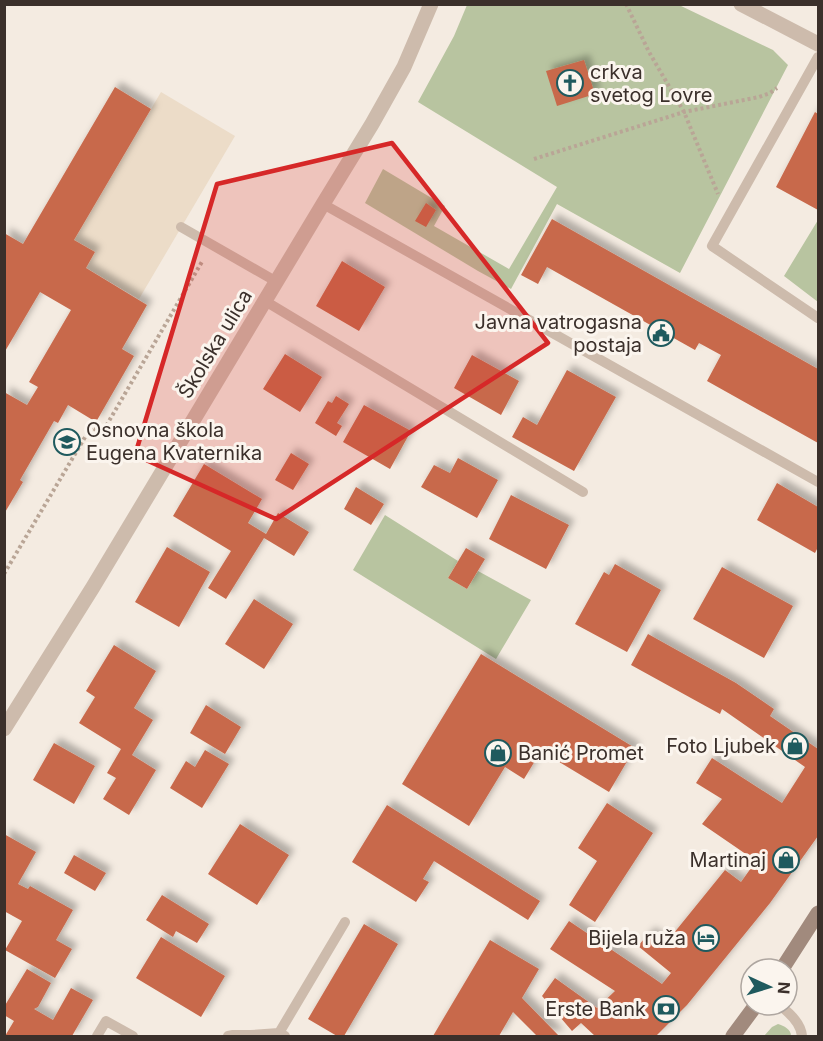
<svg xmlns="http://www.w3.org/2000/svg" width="823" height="1041" font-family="Inter,sans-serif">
	<defs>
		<filter id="shadow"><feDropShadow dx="5.5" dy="-5.5" stdDeviation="3" flood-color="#0004"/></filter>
	</defs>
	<rect width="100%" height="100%" fill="#f4ebe1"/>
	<path fill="#b8c4a0" d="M467,5H679L773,50L788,65L680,273L557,204L511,289L478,271L365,203L383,169L445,206L434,226L509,269L557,187L418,102L454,36Z
		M818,220V302L784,276Z
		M385,515L458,561L448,578L467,589L478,571L531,600L496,659L353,570Z
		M778,1024C784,1026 791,1029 791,1036H764L772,1027Z"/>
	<path fill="#ecdcc8" d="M161,92L235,136L139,299L86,268L95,252L74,240Z"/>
	<path fill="#c8694b" filter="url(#shadow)" d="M584,60L595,94L557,106L546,71Z
		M115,87L151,109L74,240L95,252L86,268L147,305L122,349L134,356L96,422L68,405L58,423L54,421L20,480L23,482L4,514V392L27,405L38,387L29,382L71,310L40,292L4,353V276L6,273L4,272V233L23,244Z
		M815,112L818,114V210L776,187Z
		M426,203L436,210L426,227L415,221Z
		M552,219L818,369V443L707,381L721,355L699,343L695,350L547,267L538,284L521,275Z
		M342,261L385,287L359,331L316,306Z
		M285,354L322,377L300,412L263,389Z
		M472,355L519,381L501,415L454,388Z
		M567,370L616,397L574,471L512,437L523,417L537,425Z
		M336,396L349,404L337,423L342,426L336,436L315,423L328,401L332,403Z
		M364,405L411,431L390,469L343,442Z
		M291,453L309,464L293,490L275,480Z
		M458,458L498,480L477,518L421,487L434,465L450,473Z
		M204,464L262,499L248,523L266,534L278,513L309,532L294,556L264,538L226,599L208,588L231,551L173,516Z
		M777,483L818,507V547L815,553L757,520Z
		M356,487L384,504L371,525L344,509Z
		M511,495L569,525L546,569L489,539Z
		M167,547L210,572L179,627L135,602Z
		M466,548L485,559L467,589L448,578Z
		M615,564L661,590L627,652L575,624L604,572L609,575Z
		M722,567L793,606L764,658L693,619Z
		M254,599L293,624L264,669L225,644Z
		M648,634L736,683L774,709L770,716L818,749V836L770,903L687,1005L656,1036H595L581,1023L572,1031L542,996L555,978L597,1008L615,991L550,949L569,921L652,977L662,984L671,973L638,946L650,932L665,944L725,870L741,882L756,861L702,824L722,799L696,783L712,758L782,803L805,767L722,709L720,714L631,665Z
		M114,645L156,671L134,708L153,720L132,755L156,770L129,815L103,799L116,778L107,773L121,749L79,723L95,697L86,691Z
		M481,654L635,748L609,792L541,751L524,779L505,767L469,826L402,784Z
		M206,705L241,727L225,754L190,733Z
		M54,743L95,766L74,804L33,780Z
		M205,750L229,764L202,808L170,788L186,761L195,767Z
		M607,803L653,833L595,922L569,905L597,861L578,848Z
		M387,805L540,901L528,920L434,861L423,879L429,882L416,902L352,862Z
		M240,824L289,855L257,905L208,874Z
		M4,834L36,852L18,884L28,889L30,886L73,910L56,940L72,949L55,978L5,950L22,921L4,911Z
		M74,855L106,873L95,891L64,873Z
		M162,895L209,924L197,943L176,931L173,937L146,920Z
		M364,924L398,944L344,1036H337L308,1019Z
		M161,937L225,976L201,1017L136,978Z
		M490,940L539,969L522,998L559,1036H537L513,1012L499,1036H433Z
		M27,969L51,983L38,1007L34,1009L53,1020L71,988L93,1000L72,1036H5L14,1021L4,1015V1007Z"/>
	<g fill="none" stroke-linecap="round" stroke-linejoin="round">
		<path stroke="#b9a596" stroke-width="4" stroke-dasharray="3 3" stroke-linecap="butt" d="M626,4L649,52L684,112L718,194
			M534,159L684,112L759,97L770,93L777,88
			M4,574L91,427L102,433L203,260"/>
		<path stroke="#cdbbac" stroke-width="10" d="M818,57L712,246L818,318
			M323,204L818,482
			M181,227L277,282
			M265,301L583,492
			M779,1005C790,1013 801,1023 802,1036
			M97,1036L106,1021L133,1036
			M228,1036L233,1035H251L279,1033
			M285,1036L279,1033L345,922"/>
		<path stroke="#cdbbac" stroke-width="15" d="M741,4L818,44
			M4,729L93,587L323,204L372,124L404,67L431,4"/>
		<path stroke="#a18a7d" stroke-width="15" d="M782,969L818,913
			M733,1036L756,1005"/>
	</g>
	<path fill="#d62828" fill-opacity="0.2" stroke="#d62828" stroke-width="4.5" stroke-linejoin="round" d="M392,143L548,343L276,519L135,455L217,184Z"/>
	<defs>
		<symbol id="church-ring" viewBox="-11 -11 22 22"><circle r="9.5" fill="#fbf5ee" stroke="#1f5a5e" stroke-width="1.5"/><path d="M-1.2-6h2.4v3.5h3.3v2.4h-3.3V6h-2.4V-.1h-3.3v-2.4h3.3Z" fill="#1f5a5e"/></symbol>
		<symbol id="civic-ring" viewBox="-11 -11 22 22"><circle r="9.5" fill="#fbf5ee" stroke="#1f5a5e" stroke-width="1.5"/><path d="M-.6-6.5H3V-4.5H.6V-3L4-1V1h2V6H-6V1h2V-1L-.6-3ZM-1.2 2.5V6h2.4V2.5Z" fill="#1f5a5e"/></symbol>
		<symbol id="school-ring" viewBox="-11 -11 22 22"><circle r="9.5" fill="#fbf5ee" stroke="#1f5a5e" stroke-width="1.5"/><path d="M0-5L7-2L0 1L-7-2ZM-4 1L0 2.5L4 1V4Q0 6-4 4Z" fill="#1f5a5e"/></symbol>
		<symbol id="shop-ring" viewBox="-11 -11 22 22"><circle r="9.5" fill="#fbf5ee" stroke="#1f5a5e" stroke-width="1.5"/><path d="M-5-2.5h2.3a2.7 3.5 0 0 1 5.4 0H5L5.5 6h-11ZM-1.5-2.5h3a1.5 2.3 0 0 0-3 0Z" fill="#1f5a5e"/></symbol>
		<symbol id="hotel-ring" viewBox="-11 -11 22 22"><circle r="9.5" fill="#fbf5ee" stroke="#1f5a5e" stroke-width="1.5"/><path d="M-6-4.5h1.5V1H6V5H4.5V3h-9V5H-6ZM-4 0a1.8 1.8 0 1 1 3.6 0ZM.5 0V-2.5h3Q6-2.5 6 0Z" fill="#1f5a5e"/></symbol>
		<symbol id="bank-ring" viewBox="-11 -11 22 22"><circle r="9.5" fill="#fbf5ee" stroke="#1f5a5e" stroke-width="1.5"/><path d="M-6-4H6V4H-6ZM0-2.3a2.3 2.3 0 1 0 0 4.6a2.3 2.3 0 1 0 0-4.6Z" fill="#1f5a5e"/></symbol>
	</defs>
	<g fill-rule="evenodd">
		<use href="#church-ring" x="555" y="68" width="30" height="30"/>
		<use href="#civic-ring" x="646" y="318" width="30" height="30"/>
		<use href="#school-ring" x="52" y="427" width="30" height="30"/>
		<use href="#shop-ring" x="780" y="731" width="30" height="30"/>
		<use href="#shop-ring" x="483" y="738" width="30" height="30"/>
		<use href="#shop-ring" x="771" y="845" width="30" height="30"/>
		<use href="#hotel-ring" x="691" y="923" width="30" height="30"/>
		<use href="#bank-ring" x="651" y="994" width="30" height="30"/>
	</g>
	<g text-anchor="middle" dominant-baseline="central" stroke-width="6" stroke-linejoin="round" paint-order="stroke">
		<g font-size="20" fill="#3b302b" stroke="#fbf5ee" text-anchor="end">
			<text x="590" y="72" text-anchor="start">crkva<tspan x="590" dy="23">svetog Lovre</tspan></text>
			<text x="642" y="322">Javna vatrogasna<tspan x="642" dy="23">postaja</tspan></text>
			<text x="86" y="430" text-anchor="start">Osnovna škola<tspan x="86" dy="23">Eugena Kvaternika</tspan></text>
			<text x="776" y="746">Foto Ljubek</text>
			<text x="518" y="753" text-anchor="start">Banić Promet</text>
			<text x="766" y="860">Martinaj</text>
			<text x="686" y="938">Bijela ruža</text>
			<text x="646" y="1009">Erste Bank</text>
		</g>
		<g font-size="20" fill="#3b302b" stroke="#fbf5ee">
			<text transform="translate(215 344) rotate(-59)">Školska ulica</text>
		</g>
	</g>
	<rect width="823" height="1041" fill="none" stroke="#3b302b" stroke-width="12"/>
	<g transform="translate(769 987) rotate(94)"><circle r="28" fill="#fbf5ee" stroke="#aea6a0" stroke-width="1.5"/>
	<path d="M0-4.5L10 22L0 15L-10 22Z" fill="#1f5a5e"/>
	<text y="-9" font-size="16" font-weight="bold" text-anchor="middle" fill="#3b302b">N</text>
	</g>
</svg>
